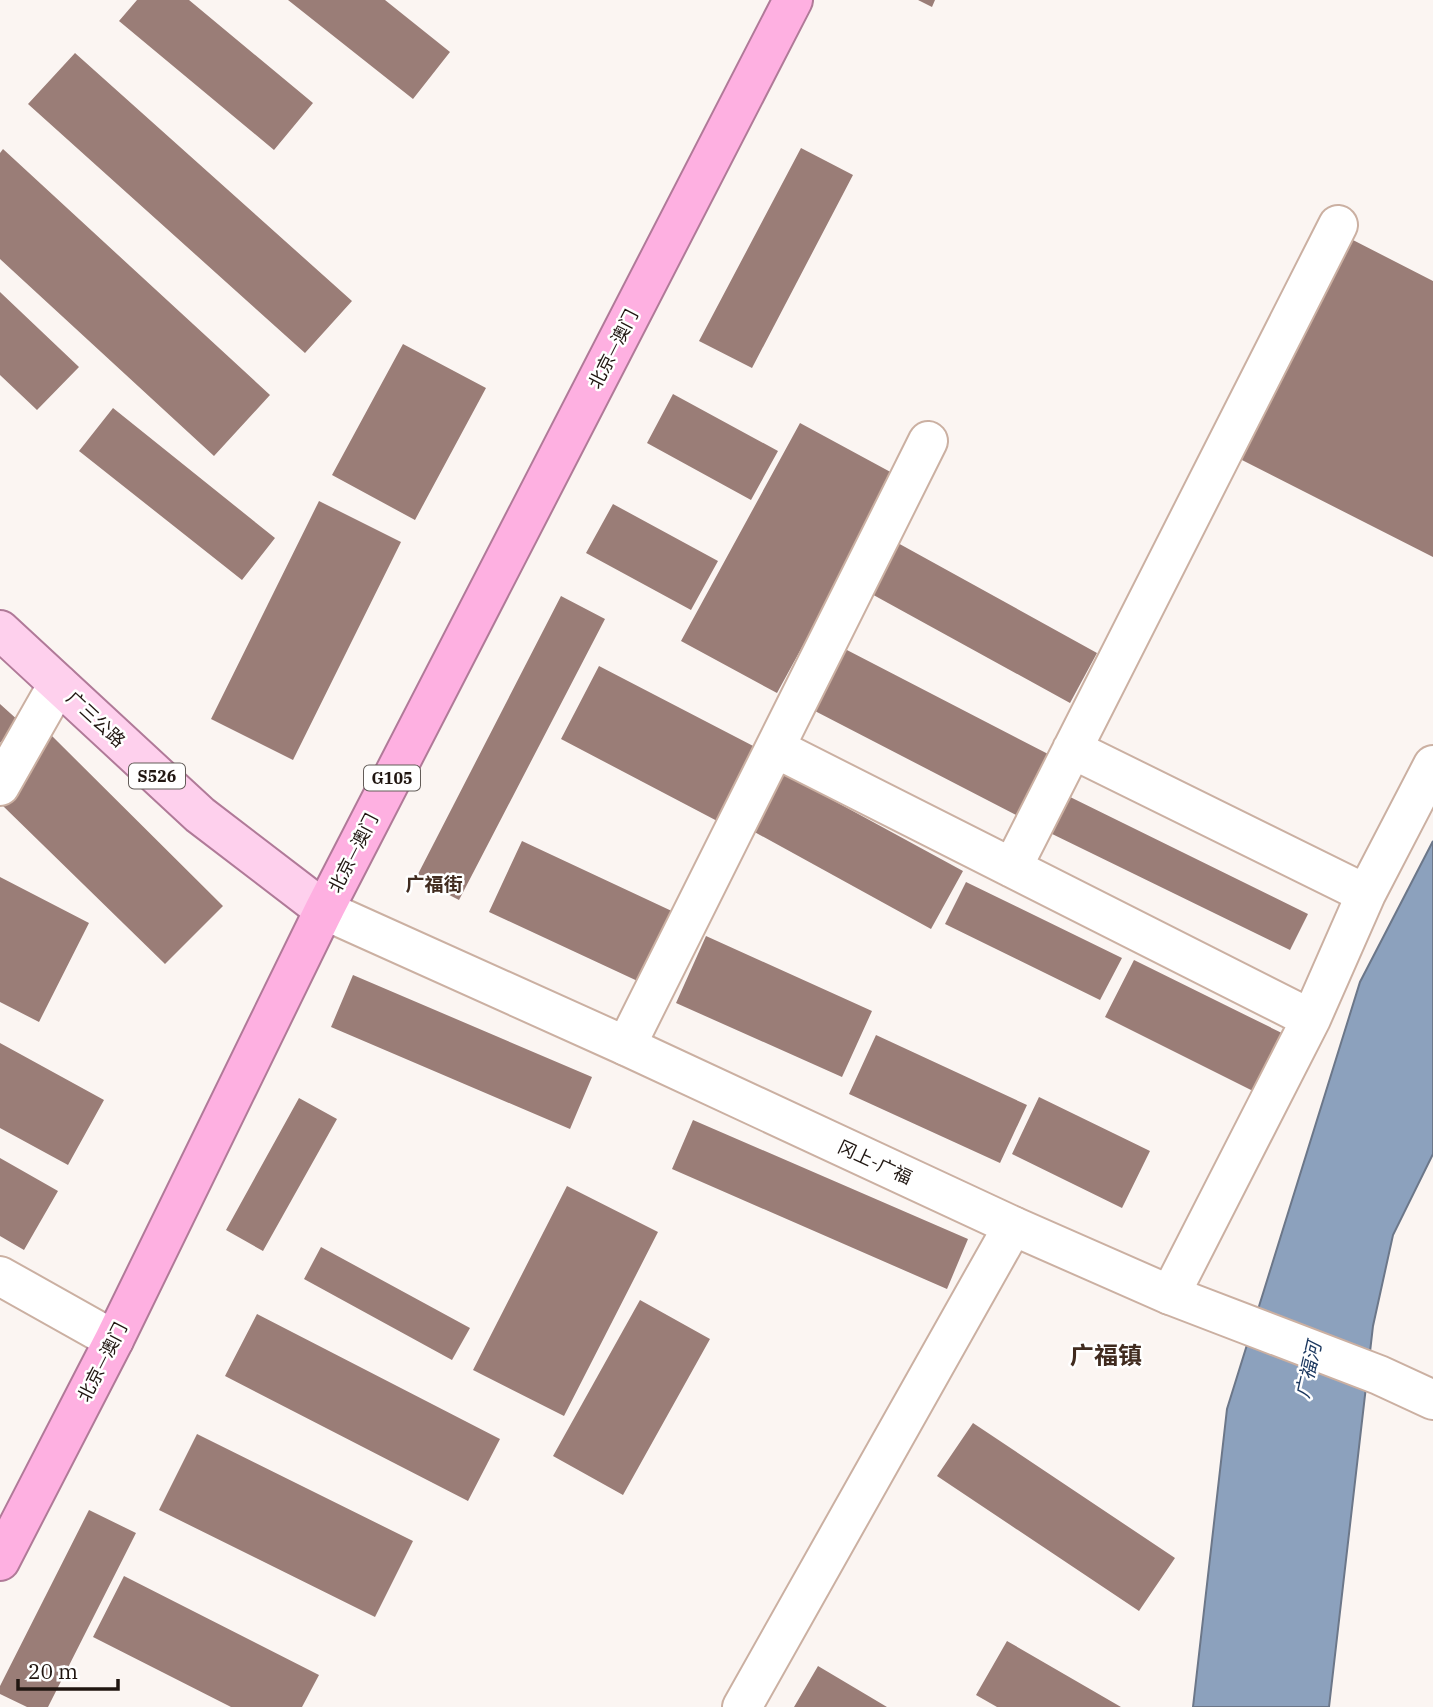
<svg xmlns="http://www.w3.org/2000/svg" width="1433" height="1707" font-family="'IBM Plex Serif','Noto Sans SC',serif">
	<rect width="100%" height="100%" fill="#fbf5f2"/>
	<path fill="#8ca1bd" stroke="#6c7789" stroke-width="2" d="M1433,841V1154L1393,1235L1373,1326L1329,1707H1193L1227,1409L1360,982Z"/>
	<path fill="#9a7d77" d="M137,0H189L313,103L274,150L119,21Z
		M288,0H385L450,52L413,99Z
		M918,0H935L932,7Z
		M75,53L352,301L305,353L28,104Z
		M801,148L853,175L752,368L699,341Z
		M3,149L270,395L214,456L0,259V153Z
		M1351,239L1433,281V557L1238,458Z
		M0,292L79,367L37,410L0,375Z
		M403,344L486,388L415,520L332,475Z
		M673,394L778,451L751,500L647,443Z
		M113,408L275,538L242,580L79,451Z
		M800,423L896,475L777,693L681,641Z
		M319,501L401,542L293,760L211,719Z
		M613,504L718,561L691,610L586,553Z
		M896,542L1097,653L1070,703L868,592Z
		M561,596L605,619L459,900L416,878Z
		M845,649L1050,755L1018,816L813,710Z
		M599,666L759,749L721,823L561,739Z
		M0,704L20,722L0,743Z
		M52,736L223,906L165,964L2,805Z
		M772,767L963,871L931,929L740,824Z
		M1064,794L1308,914L1290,950L1046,831Z
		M522,841L676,913L644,984L489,912Z
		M0,877L89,923L39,1022L0,1002Z
		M966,882L1122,958L1100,1000L945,924Z
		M706,936L872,1011L842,1077L676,1003Z
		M1134,960L1290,1037L1261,1095L1105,1017Z
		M353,975L592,1077L570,1129L331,1027Z
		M876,1035L1027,1105L1000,1163L849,1094Z
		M0,1043L104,1100L68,1165L0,1128Z
		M1039,1097L1150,1151L1122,1208L1012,1154Z
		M299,1098L337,1119L263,1251L226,1230Z
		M693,1120L968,1239L947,1289L672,1169Z
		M0,1158L58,1191L24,1250L0,1236Z
		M567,1186L658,1232L564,1416L473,1370Z
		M321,1247L470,1328L452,1360L304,1279Z
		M640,1300L710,1339L623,1495L553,1456Z
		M257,1314L500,1439L468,1501L225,1376Z
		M973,1423L1175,1558L1139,1611L937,1476Z
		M197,1434L413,1541L375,1617L159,1510Z
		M89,1510L136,1533L48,1707H27L0,1694V1686Z
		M124,1576L319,1675L302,1707H231L93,1637Z
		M1007,1641L1121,1707H997L976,1695Z
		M818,1666L887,1707H794Z"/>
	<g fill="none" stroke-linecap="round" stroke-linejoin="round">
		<defs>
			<path id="street" d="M775,748L1311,1019
				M1072,749L1366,894
				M0,786L58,684
				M1012,868L1338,225
				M626,1046L928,441
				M0,1276L114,1340
				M1170,1295L1311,1019L1366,894L1433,765
				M742,1707L1013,1226"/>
			<path id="secondary" d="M324,910L626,1046L1013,1226L1170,1295L1379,1375L1433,1400"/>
			<path id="primary" d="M0,630L200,815L324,910"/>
			<path id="highway" d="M0,1561L114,1340L324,910L793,0"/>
		</defs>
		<use href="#street" stroke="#cbb0a2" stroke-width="42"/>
		<use href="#secondary" stroke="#cbb0a2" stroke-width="42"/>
		<use href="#primary" stroke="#b07a98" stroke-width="42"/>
		<use href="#highway" stroke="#b07a98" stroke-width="42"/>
		<use href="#street" stroke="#fff" stroke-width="38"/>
		<use href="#secondary" stroke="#fff" stroke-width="38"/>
		<use href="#primary" stroke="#fed0ed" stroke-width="38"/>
		<use href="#highway" stroke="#feb0e1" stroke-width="38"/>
	</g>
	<g text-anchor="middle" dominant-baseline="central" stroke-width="5" stroke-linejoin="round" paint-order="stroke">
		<g fill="#fff" stroke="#635c58" stroke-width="2">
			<rect x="129" y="763.5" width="56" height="25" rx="5"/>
			<rect x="364" y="765.5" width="56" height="25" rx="5"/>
		</g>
		<g font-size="16" font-weight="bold" fill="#201611">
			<text x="157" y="776">S526</text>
			<text x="392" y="778">G105</text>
		</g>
		<g font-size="18" fill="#201611" stroke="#fff">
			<text transform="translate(613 349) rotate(-63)">北京—澳门</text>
			<text transform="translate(96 719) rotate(43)">广三公路</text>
			<text transform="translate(353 853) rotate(-63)">北京—澳门</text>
			<text transform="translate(875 1162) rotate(25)">冈上-广福</text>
			<text transform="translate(102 1362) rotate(-63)">北京—澳门</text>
		</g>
		<g font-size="19" font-weight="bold" fill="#402b1f" stroke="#fff">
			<text x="434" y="884">广福街</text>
		</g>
		<g font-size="19" font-style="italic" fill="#1a375f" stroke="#fff">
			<text transform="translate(1308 1370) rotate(-77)">广福河</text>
		</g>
		<g font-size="24" font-weight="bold" fill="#402b1f" stroke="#fff">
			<text x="1106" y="1355">广福镇</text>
		</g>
	</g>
	<path d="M18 1679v10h100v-10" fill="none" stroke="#201611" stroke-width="3.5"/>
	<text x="28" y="1679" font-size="21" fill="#201611" stroke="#ffffff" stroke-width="5" paint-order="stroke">20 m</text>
</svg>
